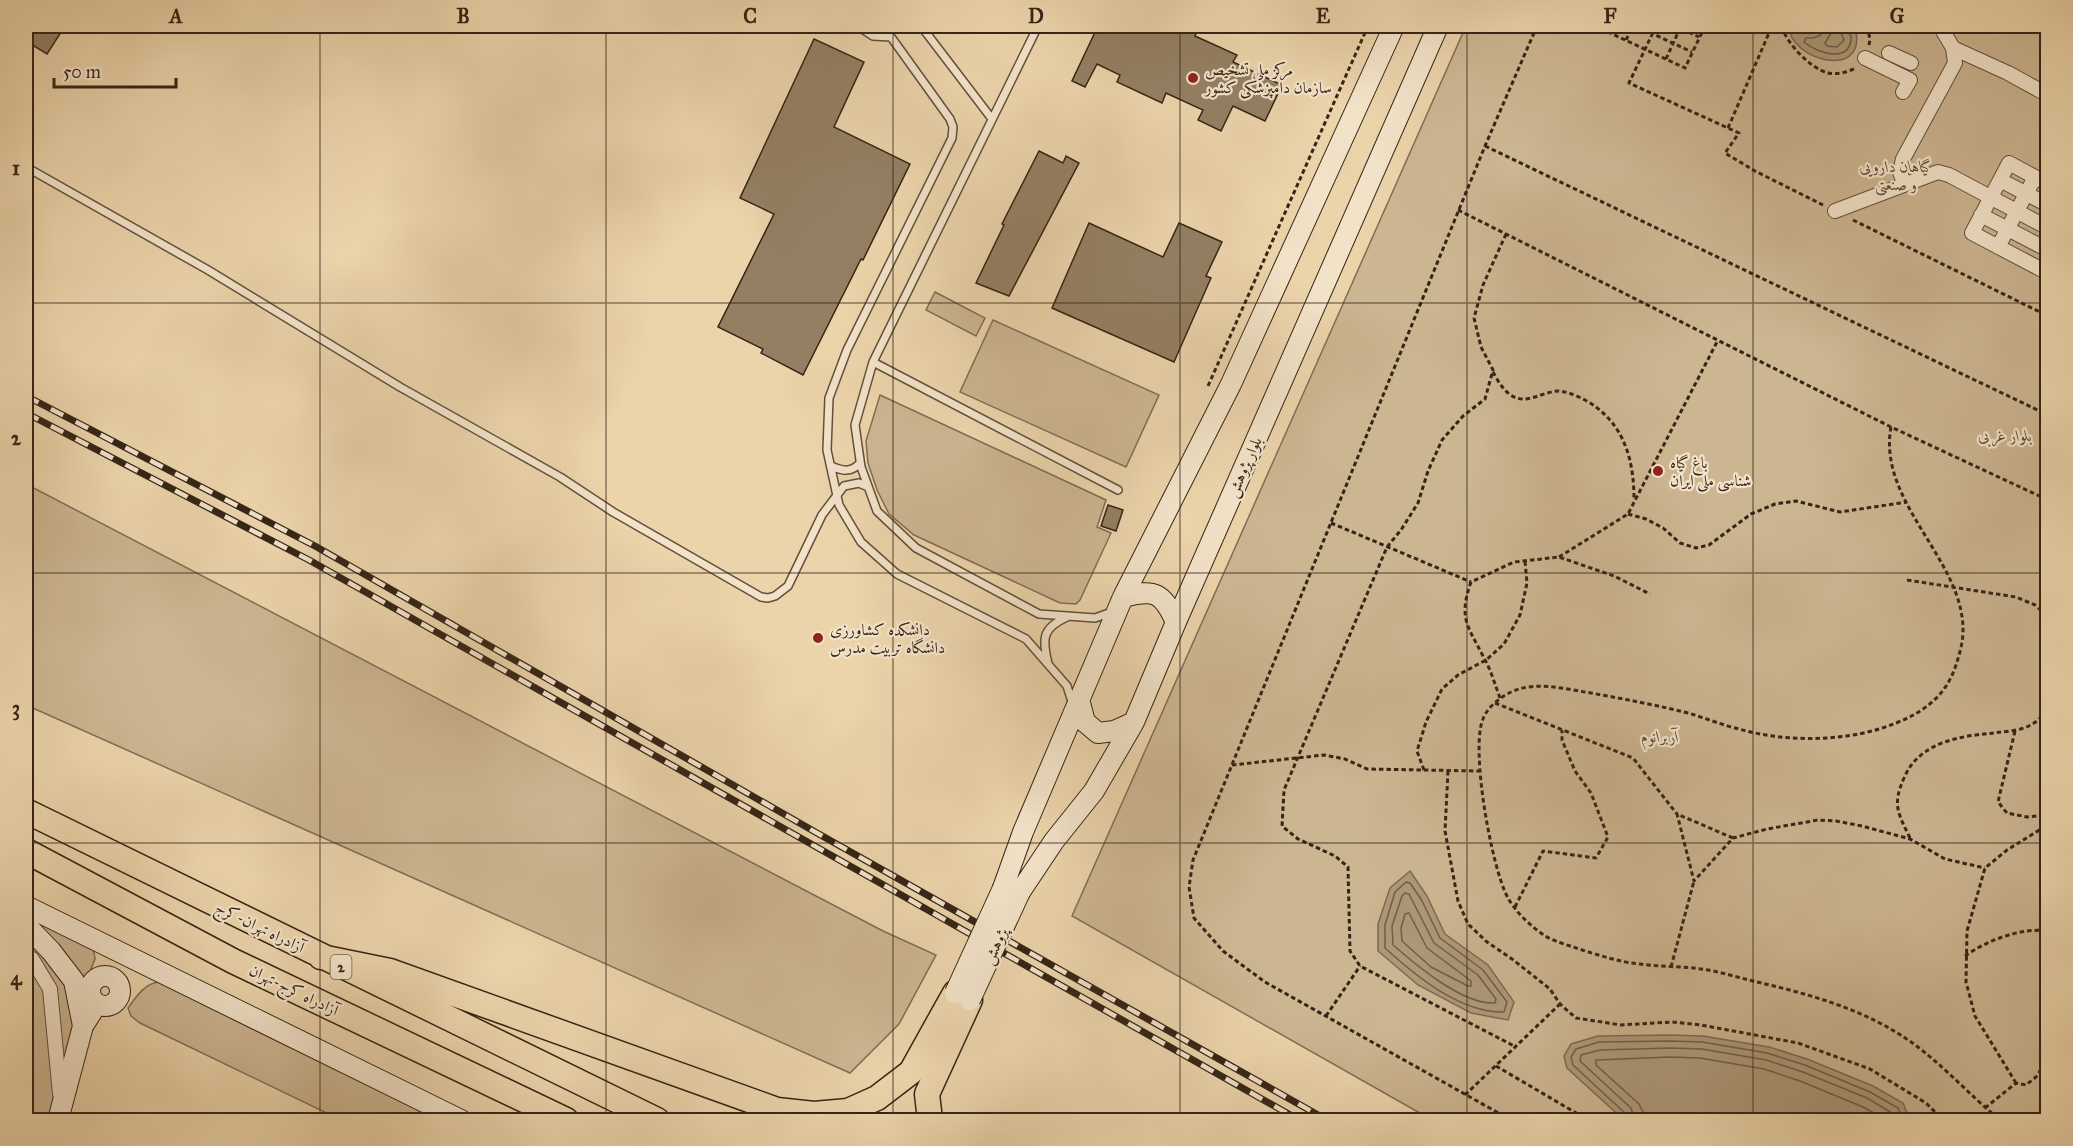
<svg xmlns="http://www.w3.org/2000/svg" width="2073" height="1146" font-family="'IM FELL Great Primer',Amiri,serif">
	<rect width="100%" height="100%" fill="#ebd3aa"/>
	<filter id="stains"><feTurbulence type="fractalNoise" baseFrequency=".00333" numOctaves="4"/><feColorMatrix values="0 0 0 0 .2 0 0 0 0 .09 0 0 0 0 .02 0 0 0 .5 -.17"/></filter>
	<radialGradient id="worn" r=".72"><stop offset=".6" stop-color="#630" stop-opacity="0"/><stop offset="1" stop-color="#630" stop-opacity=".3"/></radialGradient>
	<path fill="#ccb591" stroke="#806d54" stroke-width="1.5" d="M1466,26H2047V1120H1432L1072,916Z
		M935,292L985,318L976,336L926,310Z
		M993,320L1159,395L1126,467L960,392Z
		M880,395L1106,500L1097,527L1111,533L1080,600L1076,604L1060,603L914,535L889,514L877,490L868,463L866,441Z
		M26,484L883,931L936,955L899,1024L850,1073L26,705Z
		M26,912L93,947L95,959L82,991Z
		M26,932L61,970L76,1019L49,1120H26Z
		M159,982L441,1120H341L140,1023L131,1016L128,1008C136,997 145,983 159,982Z"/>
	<path fill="#ad9878" stroke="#7d6a51" stroke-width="1.5" d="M1789,26C1800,25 1812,41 1820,26H1849L1856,32C1865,80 1789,60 1789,26Z
		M1410,871L1427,896L1445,934L1488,965L1514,1002L1508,1020L1471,1013L1418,985L1378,951V924L1390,888Z
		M1670,1035L1703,1036L1769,1047L1807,1059L1873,1086L1903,1103L1910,1120H1624L1567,1068L1564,1056L1571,1044L1598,1036Z"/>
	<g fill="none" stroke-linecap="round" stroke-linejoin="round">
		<path stroke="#715e47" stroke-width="1.5" d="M1825,26L1821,35L1813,38H1806L1804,42C1818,54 1852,64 1851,36L1846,30V26
			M1832,26L1831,33L1825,43L1827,46L1837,47L1844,40L1838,26
			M1406,882L1410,883L1421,899L1440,938L1483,970L1507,1002L1504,1012C1460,1013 1416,976 1385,948V925L1395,892Z
			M1405,893L1409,894L1434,943L1478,975L1496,999L1495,1003C1463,1005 1416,965 1393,945L1392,926L1402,896Z
			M1409,913L1427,948L1471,981V986H1468L1431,967L1402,941L1401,928L1405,914Z
			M1628,1120L1626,1114L1573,1065L1571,1057L1576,1049L1599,1042L1670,1041L1702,1042L1767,1053L1805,1065L1870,1092L1898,1108L1903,1120
			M1635,1120L1631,1108L1580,1061L1581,1055L1600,1050L1670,1048L1702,1049L1766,1060L1803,1072L1867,1098L1892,1113L1895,1120
			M1644,1120L1643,1112L1639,1104L1596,1065V1060L1670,1057L1700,1058L1764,1069L1800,1081L1863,1107L1886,1120"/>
	</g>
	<path fill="#947f63" stroke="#352516" stroke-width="1.5" d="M26,26H65L47,54L26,41Z
		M1098,26H1191L1198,29L1195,36L1237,55L1233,62L1282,85L1265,121L1233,106L1221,131L1198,120L1203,110L1166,93L1162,103L1117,82L1120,75L1097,64L1085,87L1072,81Z
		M814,39L864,62L834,127L910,164L863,260L861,259L803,375L761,353L763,349L718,327L774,214L740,198Z
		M1039,151L1063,163L1066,156L1079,163L1009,296L976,283L1004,225L1002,224Z
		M1089,223L1163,257L1179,223L1222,242L1206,276L1211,278L1174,362L1052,308Z
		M1108,505L1123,510L1116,531L1101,526Z"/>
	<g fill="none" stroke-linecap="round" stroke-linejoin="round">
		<defs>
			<path id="lane" d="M858,26L873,36L891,37L950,119L953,127L952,138L847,350L829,398L827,450L839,505L861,542L897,574L1026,639L1067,686L1073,705
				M921,26L992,119
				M1038,26L873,362L855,425L861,467L877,511L916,548L1039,614L1095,618L1112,612
				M26,167L208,270L400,387L560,477L613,512L761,597L768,598L775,596L788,586L822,515L844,486L859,483L868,487
				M873,362L1118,490
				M831,466C842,471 851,473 860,463
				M1048,663C1042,639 1042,628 1067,617"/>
			<path id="street" d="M1953,48L2008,73L2048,95
				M1889,53L1911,63
				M1865,58L1910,80L1903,92
				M2000,180L2048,205
				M1904,183L1900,172L1903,159L1955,63L1953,48L1940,26
				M2048,184L2009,163L1972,233L2048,273
				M1835,211L1938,172L1949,175L2048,228
				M1981,215L2048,250
				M1998,247L2035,177
				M26,956L32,959L50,989L60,1094"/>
			<path id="secondary" d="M1123,597C1155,589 1162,592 1176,622
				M1079,699L1085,722L1098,733L1114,731L1134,722
				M1003,888L1023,832L1123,597L1231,384L1394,26
				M1020,892L1054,841L1094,791L1134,722L1176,622L1438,26
				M26,906L461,1120
				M26,925L51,951L74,981L83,1026
				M90 991a15 15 0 1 1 30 0a15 15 0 1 1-30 0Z
				M58,1120L83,1026L97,1004"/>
			<path id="highway" d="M26,811L657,1120
				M26,851L233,961L566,1120
				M321,957L390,971L777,1110L814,1114L848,1111L877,1098L911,1072L955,993
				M930,1120L927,1094L970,1000"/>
		</defs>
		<use href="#lane" stroke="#62503b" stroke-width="10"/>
		<use href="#street" stroke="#62503b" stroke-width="16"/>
		<use href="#secondary" stroke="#352516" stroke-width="22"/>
		<use href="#highway" stroke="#352516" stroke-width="27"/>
		<path stroke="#352516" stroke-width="3" stroke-dasharray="4.5 3" stroke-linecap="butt" d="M1609,26L1606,31L1685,68L1705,26
			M1636,26L1692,52
			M1656,26L1629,83L1739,133L1725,153L1755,171L1823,205
			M1675,26L1699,37
			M1782,26C1785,42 1811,69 1828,73C1837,75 1848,72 1856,68
			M1867,26L1870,39L1869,45
			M2042,26L2048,41
			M1626,40L1633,26
			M1666,59L1681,26
			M1728,128L1772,26
			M1485,146L2048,415
			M1458,210L1891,427L2048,500
			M1853,220L2048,316
			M1506,234L1483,285L1474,318L1481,347L1493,370L1485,399L1463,416L1442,440L1428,471L1418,503L1401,530L1387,547L1284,790L1282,826L1298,839L1335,856L1348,867L1350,951L1360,966L1516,1047
			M1493,372C1499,383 1508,399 1523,399C1535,399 1547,391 1559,391C1569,392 1577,396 1585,400C1623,421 1634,458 1634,499
			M1208,386L1368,26
			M1891,427C1877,502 1964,560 1963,631C1963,643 1959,656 1955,668C1945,696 1924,712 1896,723C1850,742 1787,743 1739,729C1722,725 1705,718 1688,713C1656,705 1624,699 1591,693C1564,689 1534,680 1509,693C1498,699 1487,708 1483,719C1470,749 1492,870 1508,898C1517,914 1531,926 1545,936C1554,941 1564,944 1573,947C1595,954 1618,962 1640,964C1660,967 1681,966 1701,969C1718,971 1736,977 1753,981C1804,993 1858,1007 1902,1036C1937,1058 1968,1094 2000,1120
			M1628,514L1646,519L1663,528L1680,543L1696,548L1709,545L1751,514L1775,504L1796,501L1840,512L1907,502
			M1331,523L1471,582
			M1559,557L1628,514L1718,340
			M1907,580L2016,597L2035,605L2048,617
			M1500,698C1495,685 1491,670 1484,658C1468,626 1458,619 1471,582L1514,562L1559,557L1614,576L1650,594
			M1495,703L1633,758L1677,814
			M2015,731L1998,802L2007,813L2027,817L2048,815
			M1232,765L1324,755L1345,759L1367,769L1479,771
			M1424,770L1417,751L1426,722L1442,689L1458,675L1486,660L1504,644L1520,615L1527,583L1525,561
			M1448,771L1445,831L1458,901L1468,924L1487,942L1512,959L1550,989L1560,1004L1576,1018L1621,1025L1672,1022L1701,1025L1798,1043L1870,1069L1926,1103L1943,1120
			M1733,838L1677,814L1694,881L1733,838L1767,829L1818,820L1836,821L1862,826L1910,839L1945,859L1985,868
			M1910,838C1898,813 1892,805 1904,778C1919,742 1960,736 1994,733C2007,731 2023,731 2034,723C2039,720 2044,714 2048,710
			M1515,907L1543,851L1596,858L1608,837L1591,793L1575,771L1562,740V730
			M1965,956C1986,941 2021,927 2048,931
			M1671,967L1694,881
			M1326,1016L1360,966
			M1496,1066L1588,1120
			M2016,1083L1975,1016L1966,982L1967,931L1985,868L2007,850L2041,829L2048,819
			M1465,1095L1560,1004
			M1985,1108L2016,1083L2026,1085L2036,1077L2048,1059
			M1511,1120L1265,982L1223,951L1194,918L1189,887L1193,860L1485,146L1537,26"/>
		<use href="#lane" stroke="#f2e2c8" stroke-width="7"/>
		<use href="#street" stroke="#f2e2c8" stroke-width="14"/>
		<use href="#secondary" stroke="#f2e2c8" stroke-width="20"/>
		<use href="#highway" stroke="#ebd3aa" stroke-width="24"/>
		<defs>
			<path id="rail" d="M26,396L315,546L817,833L1327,1120
				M26,413L309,560L1299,1120"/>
		</defs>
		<use href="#rail" stroke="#352516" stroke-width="7"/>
		<use href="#rail" stroke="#f2e2c8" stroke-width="4.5" stroke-dasharray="14" stroke-linecap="butt"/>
		<defs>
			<path id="secondary-bridge" d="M955,993L1003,888
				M970,1000L1020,892"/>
		</defs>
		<use href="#secondary-bridge" stroke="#352516" stroke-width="22" stroke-linecap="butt"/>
		<use href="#secondary-bridge" stroke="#f2e2c8" stroke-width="20"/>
	</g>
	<path fill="none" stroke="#352516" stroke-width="1.5" stroke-opacity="0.55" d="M320,26V1120M606,26V1120M893,26V1120M1180,26V1120M1467,26V1120M1753,26V1120M26,303H2048M26,573H2048M26,843H2048"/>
	<g fill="#8f2418" stroke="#f2e2c8" stroke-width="2">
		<circle cx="1193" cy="78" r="6"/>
		<circle cx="1658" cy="471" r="6"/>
		<circle cx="818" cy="638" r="6"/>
	</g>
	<g text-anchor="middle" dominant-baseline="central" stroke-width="4.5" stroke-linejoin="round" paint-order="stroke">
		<rect fill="#f2e2c8" stroke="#6e5e4b" stroke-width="1.5" x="330.5" y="955" width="21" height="24" rx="4.5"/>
		<g font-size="15" font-weight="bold" fill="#352516">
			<text x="341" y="967">2</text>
		</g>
		<g font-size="16" fill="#352516" stroke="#f2e2c8" text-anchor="start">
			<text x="1205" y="69">مرکز ملی تشخیص<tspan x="1205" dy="18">سازمان دامپزشکی کشور</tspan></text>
			<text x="1670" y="462">باغ گیاه‌<tspan x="1670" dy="18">شناسی ملی ایران</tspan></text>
			<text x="830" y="629">دانشکده کشاورزی<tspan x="830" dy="18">دانشگاه تربیت مدرس</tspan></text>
		</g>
		<g font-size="16" font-style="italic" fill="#5b4935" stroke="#f2e2c8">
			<text x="1896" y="166">گیاهان دارویی<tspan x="1896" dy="18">و صنعتی</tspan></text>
			<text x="2005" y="435">بلوار غربی</text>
			<text x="1660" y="736">آربرانوم</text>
		</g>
		<g font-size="16" fill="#352516" stroke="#f2e2c8">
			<text transform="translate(1244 467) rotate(-66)">بلوار پژوهش</text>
			<text transform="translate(260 927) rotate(26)">آزادراه تهران-کرج</text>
			<text transform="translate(995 946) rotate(-65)">پژوهش</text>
			<text transform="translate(294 990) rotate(26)">آزادراه کرج-تهران</text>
		</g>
	</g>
	<rect width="2073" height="1146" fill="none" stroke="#ebd3aa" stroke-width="66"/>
	<path d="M54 78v9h122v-9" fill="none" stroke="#352516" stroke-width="3"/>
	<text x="63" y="78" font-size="18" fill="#352516" stroke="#f2e2c8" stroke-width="4.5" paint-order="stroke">50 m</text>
	<rect x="33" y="33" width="2007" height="1080" fill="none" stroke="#352516" stroke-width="2"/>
	<g font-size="20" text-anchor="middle" font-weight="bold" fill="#352516">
		<text x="176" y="23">A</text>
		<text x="463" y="23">B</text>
		<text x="750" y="23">C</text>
		<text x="1036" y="23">D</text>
		<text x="1323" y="23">E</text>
		<text x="1610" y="23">F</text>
		<text x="1897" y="23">G</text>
		<text x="16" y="175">1</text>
		<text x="16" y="445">2</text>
		<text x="16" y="715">3</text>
		<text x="16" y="985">4</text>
	</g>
	<rect width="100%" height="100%" filter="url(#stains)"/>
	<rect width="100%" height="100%" fill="url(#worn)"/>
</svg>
